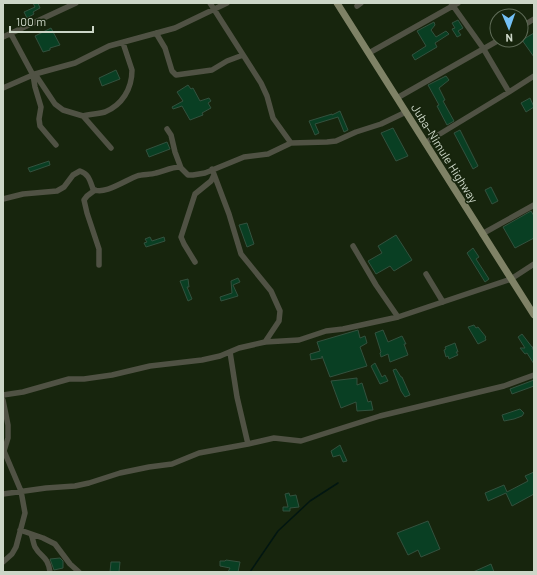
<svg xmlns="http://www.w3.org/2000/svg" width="537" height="575" font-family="Barlow,sans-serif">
	<rect width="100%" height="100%" fill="#17250d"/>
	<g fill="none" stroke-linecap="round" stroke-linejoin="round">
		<path stroke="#021611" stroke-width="1.5" d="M250,572L278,531L310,501L338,483"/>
	</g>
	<path fill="#093f23" stroke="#33513e" d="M33,3H38L40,8L33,12L34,14L27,18L24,12L35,7Z
		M458,20L463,28L458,31L461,35L457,37L452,29L455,28L452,23Z
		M434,22L435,25L431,30L436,37L446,31L449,34L435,43L437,47L415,60L412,55L426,46L417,31Z
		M51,28L60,45L50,48V50L43,52L35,36Z
		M534,33V57L522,40Z
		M116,70L120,79L102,86L99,78Z
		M446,76L449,80L439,88L445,100L443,101L454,121L447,125L437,106L439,105L428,85Z
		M188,85L191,89L193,88L200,101L209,98L211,101L208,103L211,108L202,113L203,115L190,120L182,106L173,109L172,107L183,101L177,92Z
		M530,98L534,107L526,112L521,103Z
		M340,111L348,130L344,132L338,117L315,124L319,133L315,135L309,121L332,114V115Z
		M393,128L408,156L396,161L381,133Z
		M460,130L478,166L473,169L454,133Z
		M167,142L170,149L149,157L146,150Z
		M49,161L50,165L30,172L28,168Z
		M491,187L498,201L492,204L485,190Z
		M531,211L534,216V238L515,248L503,227Z
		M247,223L254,244L247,247L239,225Z
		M396,235L412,260L394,271L390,266L376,274L368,261L382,253L378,246Z
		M150,237L152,241L164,237L165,241L146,247L144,243L147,242L145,239Z
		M473,248L479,257L476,259L489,279L485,282L467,253Z
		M238,278L240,282L233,285L238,296L221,301L220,297L232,293L231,281Z
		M188,279L189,287H187L192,299L188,301L180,281Z
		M474,325L476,328L478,327L486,337L485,338L486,340L478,344L468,327Z
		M358,330L360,338L365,336L367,343L360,347L367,366L330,377L322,356V358L311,360L310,354L320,351L317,342Z
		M383,330L388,342L402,336L406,344H404L408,355L390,362L388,354L381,357L380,353L381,352L375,333Z
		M522,334L532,347H533L532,348L534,351V364L527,353L525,354L520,348H525L518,337Z
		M455,343L458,352H456L458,355L449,359L448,356L446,357L444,350L446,349L445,347Z
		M375,363L382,377L385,375L388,381L380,384L371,366Z
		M396,369L401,377H402L410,395L405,397L401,391L393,370Z
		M357,378V385L362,383L368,402L371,401L373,410L357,411L356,402L341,408L331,381Z
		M534,380V386L512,394L510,389Z
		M520,409L524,413L522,416L514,419L504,421L502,415Z
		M340,445L347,461L343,462L340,455L333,457L331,451Z
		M534,472V494L512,506L506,493L488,501L485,493L504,485L507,492L528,481L525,476Z
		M289,493L290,496L296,495L299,507L290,508V511H283V507H288L285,494Z
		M428,521L440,549L421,557L418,550L408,555L397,533Z
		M60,558L63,561V568L54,570L50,559Z
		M226,560L240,562L238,572H228L230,568L220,566V561H225Z
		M111,562H120L119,572H110Z
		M491,564L494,572H473Z"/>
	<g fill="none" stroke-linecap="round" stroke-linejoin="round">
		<path stroke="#505244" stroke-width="5.5" d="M210,3L261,83L267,96L273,118L291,143
			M451,3L483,48L509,92
			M357,6L361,3
			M521,27L534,19
			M156,33L165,48L172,71L176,75L212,70L227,61L243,55
			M11,34L33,75L35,87L41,107L39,119L40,126L56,145
			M3,37L76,3
			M369,53L458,3
			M35,74L55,104L63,110L83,116L111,148
			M3,88L35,74L75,63L109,46L175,28L227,3
			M397,98L499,40
			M83,116C90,114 98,114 105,112C122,105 132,89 132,70L123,43
			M167,129L171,135L175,152L181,168L188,175H193L205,173L244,157L268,154L291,143L327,142L336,141L356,132L381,124L406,112
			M425,143L509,92L534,76
			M212,169L229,214L241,254L271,291L280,311L279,321L265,342
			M95,190L87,196L84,200L87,213L99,249V265
			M3,199L23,194L57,191L64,187L73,175L80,171C89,174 90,181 93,189C103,196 126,180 137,176C143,174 150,175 156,173C164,171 172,167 180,167
			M482,234L534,205
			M353,246L376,285L398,317
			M195,262L184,244L181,237L195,194L211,181L214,175
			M426,274L443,302
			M230,352L237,397L248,444
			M3,395L23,392L69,379H84L112,375L150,366L202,360L220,356L239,348L265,342L299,340L326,331L343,329L398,317L511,279L534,264
			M3,400L8,425V438L4,451L21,491L25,513L16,547L12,554L3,562
			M3,494L46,488L75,486L89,483L120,473L149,467L172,464L199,453L248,444L274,438L301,441L380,416L504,386L534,375
			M20,530L43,538L55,544L70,564L79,572
			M31,534C33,538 33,543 35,547C41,558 48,556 50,572"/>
		<path stroke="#7f8266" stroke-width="7" d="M337,3L534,315"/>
	</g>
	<g text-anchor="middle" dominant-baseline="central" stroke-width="3" stroke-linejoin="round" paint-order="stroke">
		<g font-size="12" fill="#ccd6c7" stroke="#17250d">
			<text transform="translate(445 153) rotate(58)">Juba–Nimule Highway</text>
		</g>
	</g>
	<rect width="537" height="575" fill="none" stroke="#ccd6c7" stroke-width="8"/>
	<g transform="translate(509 28) rotate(178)"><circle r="19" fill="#17250d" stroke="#5f6c57"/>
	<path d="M0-3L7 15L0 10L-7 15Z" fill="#73c1f6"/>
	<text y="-6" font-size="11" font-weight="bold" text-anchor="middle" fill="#ccd6c7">N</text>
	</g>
	<path d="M10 26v6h83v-6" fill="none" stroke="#ccd6c7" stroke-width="2"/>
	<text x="16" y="26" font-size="12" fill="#ccd6c7" stroke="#17250d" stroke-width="3" paint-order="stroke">100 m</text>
</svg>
